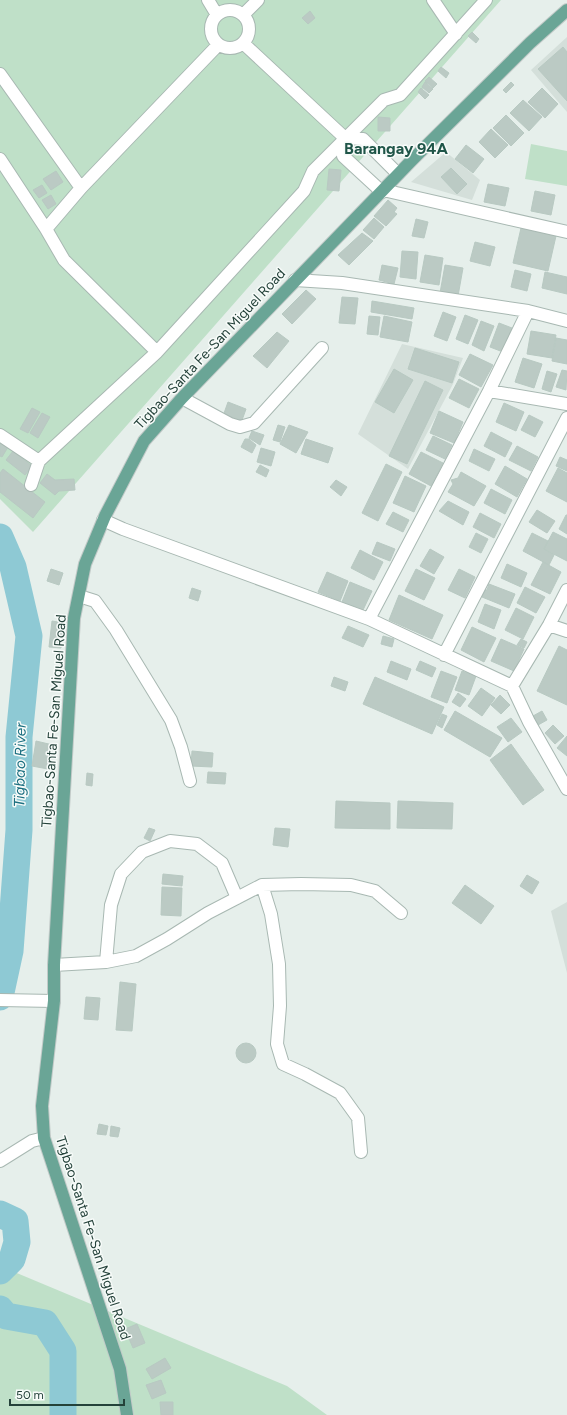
<svg xmlns="http://www.w3.org/2000/svg" width="567" height="1415" font-family="Figtree,sans-serif">
	<rect width="100%" height="100%" fill="#e6efeb"/>
	<path fill="#d4dfda" d="M567,37V112L531,70Z
		M446,152L480,180L472,200L411,182Z
		M402,344L463,358L453,384L408,469L358,434Z
		M567,902V973L551,911Z"/>
	<path fill="#bfe0c8" d="M0,0H501L33,532L0,499Z
		M531,144L567,151V186L525,179Z
		M0,1266L287,1386L327,1415H0Z"/>
	<g fill="none" stroke-linecap="round" stroke-linejoin="round">
		<path stroke="#8ec9d4" stroke-width="27" d="M0,537L13,567L29,636L19,737V830L10,951L0,997
			M0,1214L15,1221L17,1242L12,1259L0,1271
			M0,1309L6,1316L45,1323L63,1351V1415"/>
	</g>
	<path fill="#bbcac4" stroke="#b8c9c2" d="M310,11L315,18L308,24L302,18Z
		M472,32L479,39L476,43L468,36Z
		M563,47L567,52V101L538,69Z
		M441,67L449,73L446,78L438,71Z
		M429,77L437,84L433,88L425,81Z
		M425,82L433,89L429,93L422,87Z
		M511,82L514,85L506,93L503,90Z
		M421,88L429,95L425,99L418,92Z
		M542,88L558,104L545,118L528,102Z
		M523,100L542,117L529,131L510,113Z
		M506,115L524,133L511,146L493,128Z
		M378,117L390,118V131H378Z
		M491,129L508,145L495,158L479,142Z
		M466,145L484,159L473,173L455,159Z
		M451,168L467,184L457,194L441,177Z
		M329,169L341,170L339,191L327,190Z
		M56,171L63,182L51,190L43,179Z
		M488,184L509,188L505,206L484,202Z
		M42,185L47,193L39,198L33,190Z
		M535,191L555,195L551,215L531,211Z
		M51,195L56,204L48,209L42,200Z
		M388,200L397,208L394,212L397,214L386,226L374,216Z
		M374,218L384,227L374,239L363,230Z
		M416,219L428,222L424,238L412,236Z
		M521,228L556,236L548,271L513,263Z
		M362,233L373,241L349,265L338,255Z
		M475,242L495,247L490,266L470,261Z
		M402,251L418,252L416,279L400,277Z
		M425,255L443,258L439,285L420,282Z
		M382,265L398,268L394,284L379,280Z
		M445,265L463,268L458,296L440,293Z
		M515,270L531,274L527,291L511,287Z
		M545,272L567,277V294L542,288Z
		M306,290L316,299L292,324L282,314Z
		M342,297L358,298L355,324L339,323Z
		M372,301L414,308L412,319L371,312Z
		M443,312L456,317L447,341L434,336Z
		M465,315L478,320L468,344L456,339Z
		M369,316L380,317L378,335L367,334Z
		M384,316L412,322L408,342L380,337Z
		M481,321L494,326L484,351L472,345Z
		M499,323L512,328L503,352L490,347Z
		M531,331L556,335L552,358L527,354Z
		M277,332L289,341L267,368L253,356Z
		M556,338L567,340V364L552,361Z
		M415,348L459,362L452,383L408,369Z
		M470,354L493,365L481,387L459,375Z
		M523,358L542,364L534,388L515,382Z
		M394,369L413,380L394,413L375,402Z
		M562,370L567,371L566,390L556,387Z
		M547,371L557,374L551,392L542,389Z
		M459,379L479,389L469,408L449,398Z
		M425,381L443,390L407,464L389,456Z
		M228,402L246,409L241,423L223,416Z
		M504,403L524,412L516,431L496,422Z
		M32,408L40,412L28,433L20,429Z
		M439,411L463,422L454,443L430,433Z
		M42,413L50,417L38,438L30,433Z
		M529,415L543,422L535,437L521,430Z
		M278,425L285,427L280,442L273,440Z
		M289,425L308,432L296,453L280,444Z
		M252,431L264,435L260,445L249,438Z
		M491,432L512,443L505,457L484,446Z
		M433,436L452,445L445,459L426,450Z
		M245,439H249L256,445L252,453L241,447Z
		M306,439L333,448L328,463L301,454Z
		M0,443L8,447L2,457L0,456Z
		M517,446L538,457L531,471L509,460Z
		M261,448L275,452L271,466L257,462Z
		M474,449L495,459L489,471L469,461Z
		M13,451L32,466L25,475L6,460Z
		M421,452L443,463L431,486L409,474Z
		M560,457L567,460V471L556,466Z
		M386,464L402,472L378,521L362,513Z
		M260,465L269,470L266,477L256,472Z
		M505,466L527,479L517,497L495,484Z
		M558,468L567,473V502L546,491Z
		M3,469L45,502L33,518L0,492V473Z
		M461,472L486,486L474,506L448,492L453,484L451,480L458,478Z
		M47,474L55,480L74,479L75,490L59,491L55,495L40,483Z
		M405,476L426,486L414,512L393,503Z
		M336,480L347,487L341,496L330,487Z
		M491,489L512,500L505,514L484,503Z
		M448,501L469,512L463,525L439,511Z
		M537,510L555,521L547,533L529,522Z
		M393,512L409,520L403,532L386,524Z
		M480,513L501,524L494,538L473,527Z
		M566,515H567V534L559,529Z
		M553,532L567,539V561L544,549Z
		M476,533L488,539L481,553L469,547Z
		M532,533L548,541L544,549L554,555L549,565L523,551Z
		M377,542L395,549L390,561L372,554Z
		M430,549L444,557L434,574L420,566Z
		M360,550L383,562L374,580L351,568Z
		M543,562L561,572L550,594L531,585Z
		M507,564L527,573L521,587L501,578Z
		M51,569L63,573L59,585L47,581Z
		M416,569L435,578L424,600L405,591Z
		M459,569L475,577L465,598L448,590Z
		M327,572L348,581L340,601L318,592Z
		M350,582L372,591L363,610L342,602Z
		M489,584L515,594L509,608L482,597L485,590H487Z
		M525,587L545,597L536,613L517,603Z
		M192,588L201,591L198,601L189,598Z
		M399,595L443,615L432,639L389,620Z
		M485,604L501,610L494,629L478,622Z
		M516,608L534,617L523,639L505,630Z
		M52,621L64,623L61,648L49,647Z
		M348,626L369,635L363,647L342,638Z
		M472,627L496,638L484,662L461,650Z
		M383,636L394,639L392,647L381,644Z
		M501,639L524,649L514,671L491,661Z
		M521,639L527,642L524,648L517,645Z
		M559,646L567,650V705L537,691Z
		M391,661L411,669L407,680L387,672Z
		M420,661L436,668L432,677L416,670Z
		M441,671L457,677L447,703L431,697Z
		M462,671L476,676L469,695L455,690Z
		M334,677L348,682L345,691L331,686Z
		M375,677L444,707L432,734L363,704Z
		M481,688L495,698L482,716L468,706Z
		M458,693L466,699L460,707L452,702Z
		M500,695L510,705L501,714L491,705Z
		M455,711L502,738L490,757L444,730Z
		M542,711L547,720L538,725L533,716Z
		M442,714L447,716L442,728L437,725Z
		M511,718L522,732L508,742L497,727Z
		M553,725L564,736L555,744L545,733Z
		M567,736V756L557,748Z
		M36,741L53,745L48,769L32,766Z
		M511,744L544,790L523,805L490,760Z
		M192,751L213,753L212,767L191,766Z
		M208,772L226,773L225,784L207,783Z
		M87,773L93,774L92,786L86,785Z
		M336,801L390,803V829L335,828Z
		M398,801L453,803L452,829L397,828Z
		M149,828L155,830L150,841L144,838Z
		M275,828L290,829L288,847L273,845Z
		M163,874L183,876L182,886L162,884Z
		M527,875L539,882L532,894L520,886Z
		M465,885L494,906L481,924L452,903Z
		M162,887L182,888L181,916L161,915Z
		M120,982L136,984L132,1031L116,1030Z
		M86,997L100,998L98,1020L84,1019Z
		M236 1053a10 10 0 1 1 20 0a10 10 0 1 1-20 0Z
		M99,1124L108,1126L106,1135L97,1134Z
		M111,1126L120,1128L118,1137L110,1136Z
		M137,1324L145,1343L133,1348L125,1329Z
		M165,1358L171,1368L152,1379L146,1369Z
		M161,1380L166,1393L152,1399L146,1385Z
		M160,1402H173V1415H161Z"/>
	<g fill="none" stroke-linecap="round" stroke-linejoin="round">
		<defs>
			<path id="minor" d="M208,0L217,15
				M433,0L456,34
				M211 29a19 19 0 1 1 38 0a19 19 0 1 1-38 0Z
				M243,15L258,0
				M243,43L345,138L363,139L398,174
				M0,74L81,188
				M345,138L343,156L382,192
				M0,159L46,229L64,260L157,352
				M383,190L567,232
				M46,229L81,188L218,45
				M295,280L342,283L528,311L567,321
				M489,391L567,404
				M182,398L230,424L240,427L254,423L322,348
				M0,435L39,461
				M31,485L39,461L157,352L304,191L313,171L384,100L400,95L486,0
				M103,520L123,529L369,619L512,686L549,625L567,590
				M79,596L95,601L116,630L171,720L181,747L190,781
				M369,619L489,391L528,311
				M549,625L567,631
				M444,655L567,418
				M512,686L529,722L567,789
				M262,885L271,914L279,964L280,1006L277,1044L283,1064L305,1074L340,1093L358,1118L361,1152
				M106,962L111,905L121,874L142,852L170,841L197,844L222,863L237,898
				M54,965L106,962L136,956L167,939L208,913L262,885L301,884L351,885L375,891L401,913
				M0,1000L54,1001
				M0,1161L32,1141L44,1138"/>
			<path id="major" d="M127,1415L120,1369L44,1138L42,1106L54,1001V965L74,618L85,564L105,516L144,441L182,398L412,160L530,43L567,10"/>
		</defs>
		<use href="#minor" stroke="#a8b8b2" stroke-width="14"/>
		<use href="#major" stroke="#c2cac8" stroke-width="14"/>
		<use href="#minor" stroke="#fff" stroke-width="12"/>
		<use href="#major" stroke="#6aa596" stroke-width="12"/>
	</g>
	<g text-anchor="middle" dominant-baseline="central" stroke-width="3" stroke-linejoin="round" paint-order="stroke">
		<g font-size="14" fill="#24423a" stroke="#f7fbf9">
			<text transform="translate(210 349) rotate(-47)">Tigbao-Santa Fe-San Miguel Road</text>
			<text transform="translate(54 721) rotate(-86)">Tigbao-Santa Fe-San Miguel Road</text>
			<text transform="translate(93 1238) rotate(72)">Tigbao-Santa Fe-San Miguel Road</text>
		</g>
		<g font-size="15" font-style="italic" fill="#1c6f80" stroke="#f7fbf9">
			<text transform="translate(20 765) rotate(-89)">Tigbao River</text>
		</g>
		<g font-size="16" font-weight="bold" fill="#1f5548" stroke="#f7fbf9">
			<text x="396" y="148">Barangay 94A</text>
		</g>
	</g>
	<path d="M10 1399v6h114v-6" fill="none" stroke="#24423a" stroke-width="2"/>
	<text x="16" y="1399" font-size="12" fill="#24423a" stroke="#f7fbf9" stroke-width="3" paint-order="stroke">50 m</text>
</svg>
